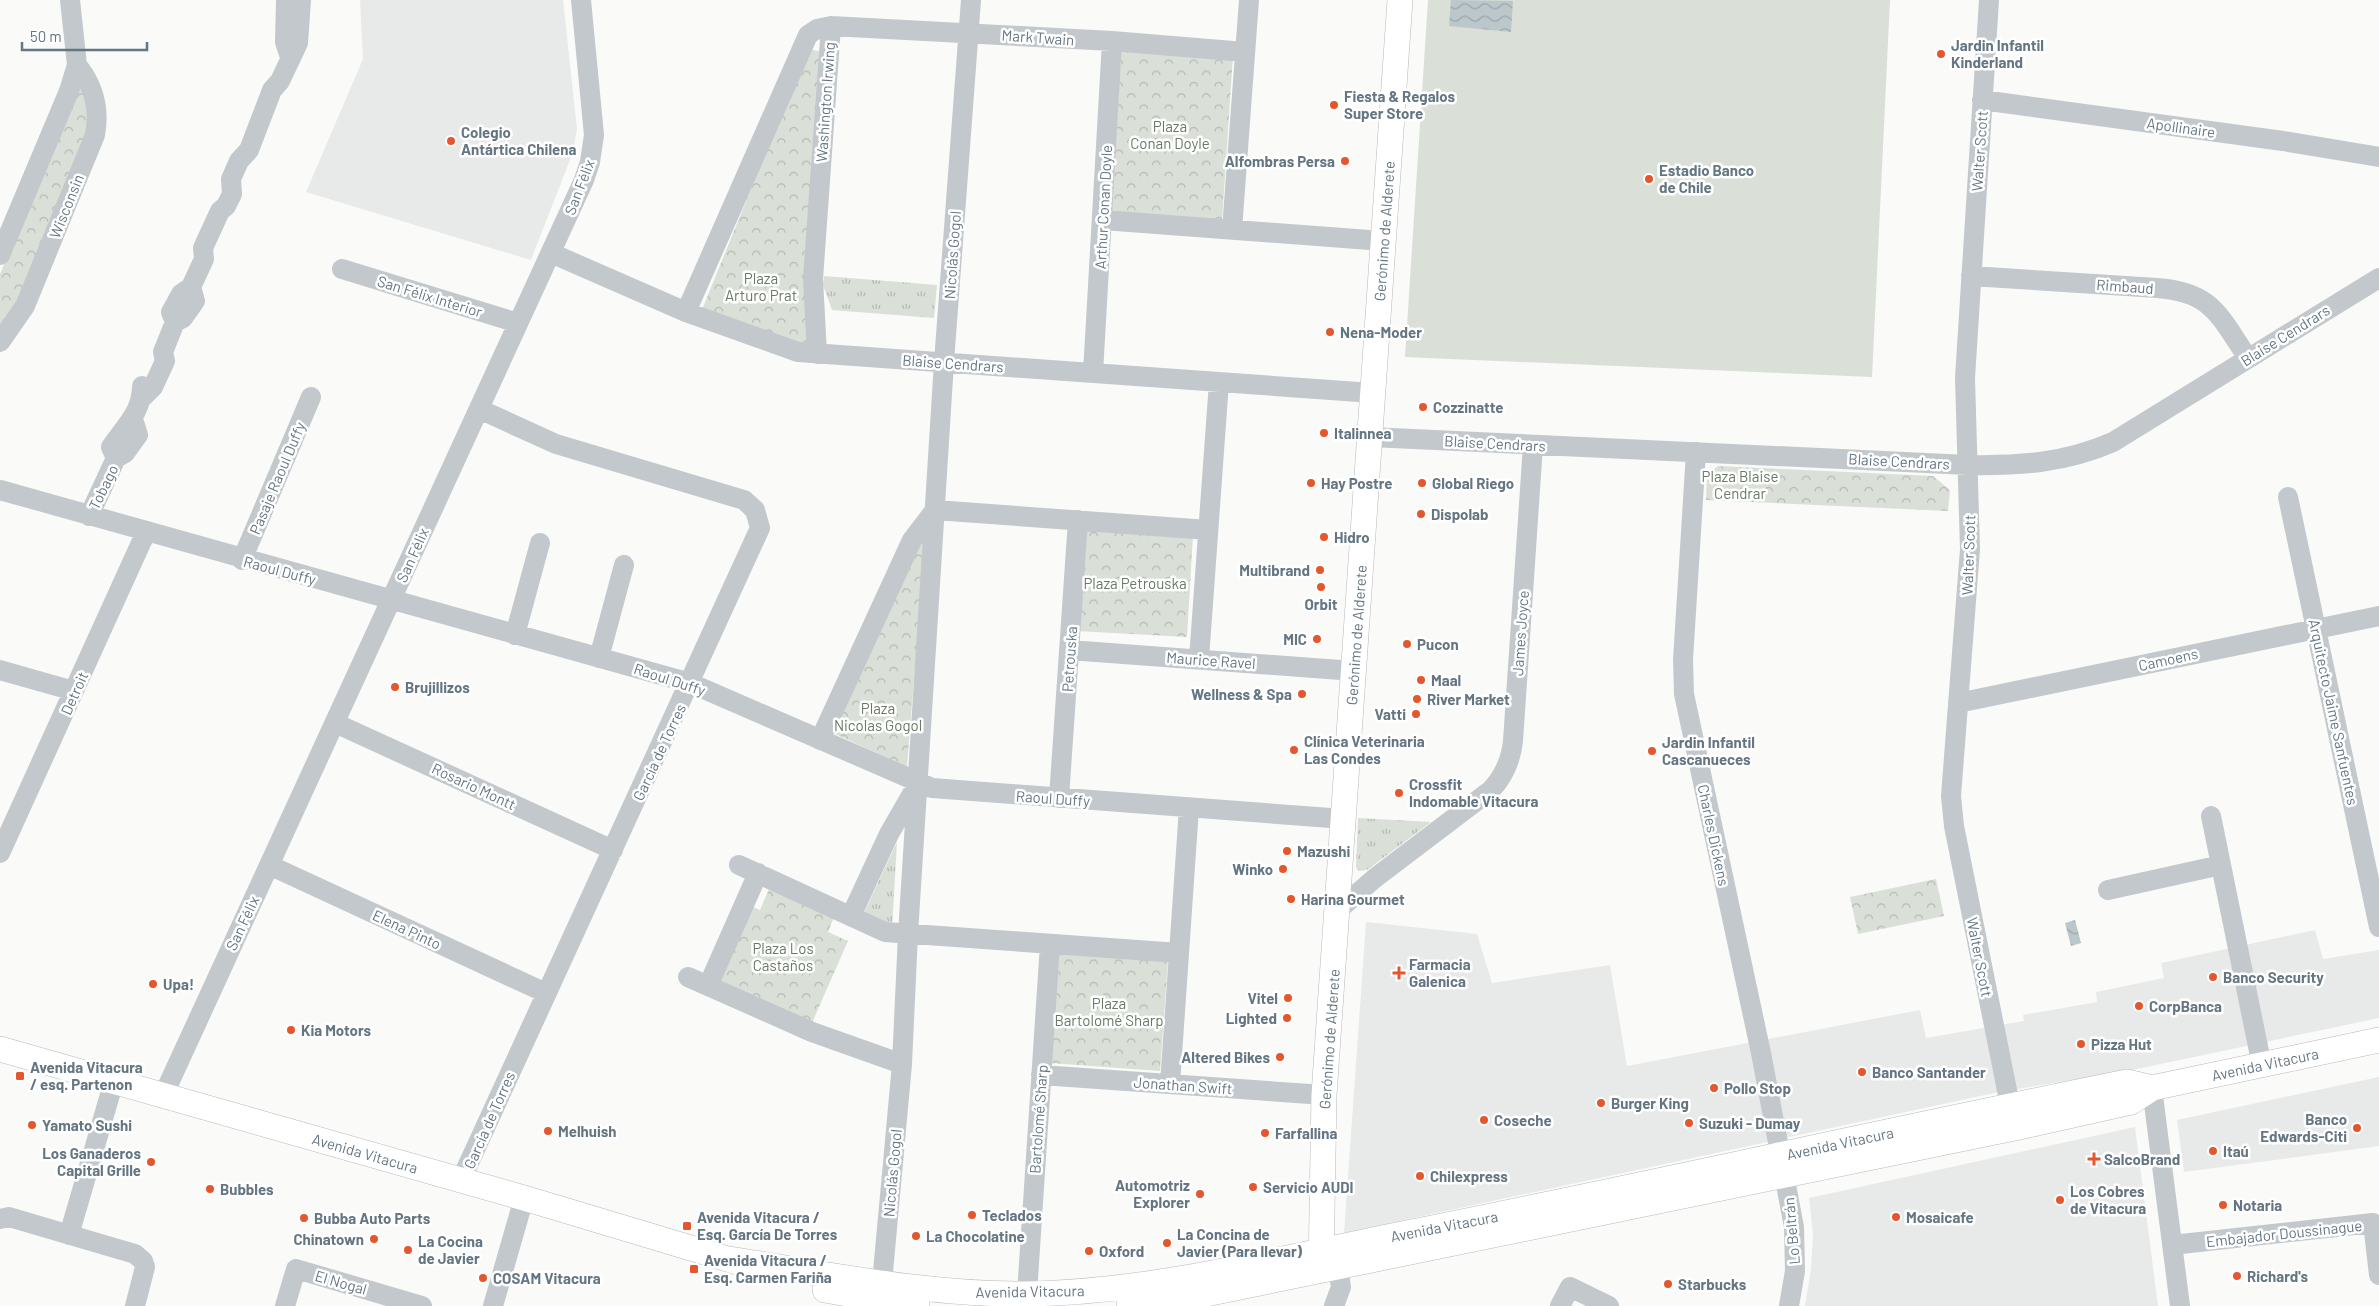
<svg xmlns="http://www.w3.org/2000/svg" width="2379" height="1306" font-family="Barlow,sans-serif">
	<defs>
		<pattern id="grass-tufts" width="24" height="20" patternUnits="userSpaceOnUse" patternTransform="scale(1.25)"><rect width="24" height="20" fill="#dadfd7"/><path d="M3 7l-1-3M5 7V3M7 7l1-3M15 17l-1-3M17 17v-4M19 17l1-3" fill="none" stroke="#b4b9b4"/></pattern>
		<pattern id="park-crowns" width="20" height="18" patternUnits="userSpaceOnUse" patternTransform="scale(1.25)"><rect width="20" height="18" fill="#dadfd7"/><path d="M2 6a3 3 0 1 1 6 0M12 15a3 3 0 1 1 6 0" fill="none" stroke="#b4b9b4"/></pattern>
		<pattern id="water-waves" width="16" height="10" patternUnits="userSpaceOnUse" patternTransform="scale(1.25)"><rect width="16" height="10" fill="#bbc7cb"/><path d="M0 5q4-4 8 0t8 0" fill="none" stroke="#9ca6aa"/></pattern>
	</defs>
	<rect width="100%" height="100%" fill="#fafaf8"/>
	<path fill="#e8e9e9" d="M360,0H563L577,129L573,152L531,260L306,192L363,59Z
		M1366,922L1477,934L1492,983L1610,965L1627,1066L1920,1010L1926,1038L2024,1021L2023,1015L2097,1002L2096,992L2164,978L2161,963L2315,930L2323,959L2379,950V1018L2132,1070L1999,1092L1344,1233Z
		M2379,1077V1146L2184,1172L2177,1120Z
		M2135,1127L2158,1306H1805L1811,1269L1813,1235L1809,1198Z"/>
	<path fill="url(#grass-tufts)" d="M824,276L937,285L934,318L832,310L823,285Z
		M1358,818L1431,822L1367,870L1358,871L1356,867Z
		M897,842L892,929L863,915Z"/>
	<path fill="url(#park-crowns)" d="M1118,48L1233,56L1222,221L1107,213Z
		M808,49L823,52L817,348L701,312Z
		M81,83L90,112L88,132L20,300L0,329V274Z
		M1718,466L1933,476L1950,490L1948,511L1706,500L1707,476Z
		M926,528L907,767L833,733Z
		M1083,529L1193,535L1187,637L1077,631Z
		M1936,879L1944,916L1858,934L1850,897Z
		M769,889L834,917L828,932L848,941L811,1025L714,982L748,905L760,910Z
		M1057,953L1168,961L1160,1071L1050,1063Z"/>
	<path fill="#dadfd7" d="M1428,0H1890L1872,377L1405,357Z"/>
	<path fill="url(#water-waves)" d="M1451,0L1513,1L1511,32L1449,26Z
		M2075,920L2081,943L2071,946L2065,923Z"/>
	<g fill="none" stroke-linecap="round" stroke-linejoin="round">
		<defs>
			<path id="major" d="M0,1049L524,1198L744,1264
				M729,1259C828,1274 926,1295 1027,1294C1155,1292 1282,1258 1407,1233C1648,1185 1887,1130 2127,1082L2152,1088L2379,1040
				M1321,1270L1324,1095L1400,0
				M825,1290L917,1306
				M1129,1306L1196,1296L2024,1126L2131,1102L2152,1088"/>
		</defs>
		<use href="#major" stroke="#b5babe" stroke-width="26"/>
		<path stroke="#c3c8cc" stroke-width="20" d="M286,0L285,42L290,57
			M1989,0L1965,378L1970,549L1951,796L1954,826L2010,1105
			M1982,100L2283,141L2379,157
			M1103,220L1383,241
			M1232,230L1249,0
			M551,253L686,312L798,352L1373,393
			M0,255L69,91L77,65L70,0
			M342,269L518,323
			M1971,276L2157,288C2213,292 2219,316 2248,358
			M686,312L808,35L817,29L831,26L1112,41L1245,52
			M175,322L183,318L195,301L191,287
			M0,342L25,306L95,135C100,108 94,86 77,65
			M817,354L813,279L831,26
			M1093,373L1112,41
			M142,398L153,387L165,361L163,352L175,322L171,312L181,294L191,287L204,259L203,248L220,211L226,206L232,194L231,179L239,161L249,150L272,90L280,81L298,43L301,0
			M1370,437L1968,465C2019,466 2065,463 2113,442L2379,278
			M1696,452L1683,660L1684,694L1761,1053L1794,1227L1795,1271L1789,1306
			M116,458L111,447C125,426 142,412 142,386
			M0,490L690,683L932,788L1344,819
			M2288,497L2379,927
			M89,516L116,458L125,453L138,435L133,419
			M242,560L311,397
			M515,635L540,543
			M1069,650L1354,671
			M599,658L624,565
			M1199,659L1219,382
			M0,670L74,691
			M1958,703L2379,616
			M335,723L613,850
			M820,740L912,540L935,510L1208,530
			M1059,798L1078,520
			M2211,816L2262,1066
			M0,853L146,532
			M269,865L546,993
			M739,865L885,932L1179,953
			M2108,890L2221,865
			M1337,911L1375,878L1491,790C1504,776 1511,761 1513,741L1533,445
			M851,916L889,834L916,787
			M688,977L812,1032L902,1064
			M708,986L758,873
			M1041,1075L1324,1095
			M1170,1084L1189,808
			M2152,1088L2180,1306
			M163,1096L584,180L590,162L594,135L581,0
			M461,1180L760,528L755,510L744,500L556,444L479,409
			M0,1219L9,1217L135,1254L143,1261L145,1267L135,1306
			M69,1235L114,1081
			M2172,1245L2373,1223L2379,1275
			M882,1283L902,1064L908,934L944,362L971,0
			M1027,1294L1050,944
			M285,1306L296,1269L422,1306
			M493,1306L524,1198
			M1334,1306L1341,1287L1338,1267
			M1560,1306L1570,1287L1609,1306"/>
		<use href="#major" stroke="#fff" stroke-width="25"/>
	</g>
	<g fill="#e4572e" stroke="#fff" stroke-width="2">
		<circle cx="1941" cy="54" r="5"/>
		<circle cx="1334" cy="105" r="5"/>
		<circle cx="451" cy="141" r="5"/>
		<circle cx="1345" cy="161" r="5"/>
		<circle cx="1649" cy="179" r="5"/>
		<circle cx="1330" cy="332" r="5"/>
		<circle cx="1423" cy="407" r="5"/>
		<circle cx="1324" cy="433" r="5"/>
		<circle cx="1311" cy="483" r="5"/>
		<circle cx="1422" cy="483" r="5"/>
		<circle cx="1421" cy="514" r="5"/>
		<circle cx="1324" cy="537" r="5"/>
		<circle cx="1320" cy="570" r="5"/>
		<circle cx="1321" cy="587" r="5"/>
		<circle cx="1317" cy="639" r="5"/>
		<circle cx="1407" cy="644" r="5"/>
		<circle cx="1421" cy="680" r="5"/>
		<circle cx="395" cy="687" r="5"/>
		<circle cx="1302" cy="694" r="5"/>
		<circle cx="1417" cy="699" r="5"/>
		<circle cx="1416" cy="714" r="5"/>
		<circle cx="1294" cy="750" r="5"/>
		<circle cx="1652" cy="751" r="5"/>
		<circle cx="1399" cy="793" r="5"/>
		<circle cx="1287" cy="851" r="5"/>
		<circle cx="1283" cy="869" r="5"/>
		<circle cx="1291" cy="899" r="5"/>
		<path d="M1396.5 965.5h5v5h5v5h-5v5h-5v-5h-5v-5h5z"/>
		<circle cx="2213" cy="977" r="5"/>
		<circle cx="153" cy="984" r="5"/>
		<circle cx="1288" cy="998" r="5"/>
		<circle cx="2139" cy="1006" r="5"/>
		<circle cx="1287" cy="1018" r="5"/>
		<circle cx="291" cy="1030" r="5"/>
		<circle cx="2081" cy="1044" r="5"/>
		<circle cx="1280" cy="1057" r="5"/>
		<circle cx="1862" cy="1072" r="5"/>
		<rect x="15" y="1071" width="10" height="10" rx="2.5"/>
		<circle cx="1714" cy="1088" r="5"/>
		<circle cx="1601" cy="1103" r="5"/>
		<circle cx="1484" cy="1120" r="5"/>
		<circle cx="1689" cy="1123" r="5"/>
		<circle cx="32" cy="1125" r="5"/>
		<circle cx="2357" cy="1128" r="5"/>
		<circle cx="548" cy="1131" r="5"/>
		<circle cx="1265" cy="1133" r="5"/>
		<circle cx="2213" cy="1151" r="5"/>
		<path d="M2091.5 1151.5h5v5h5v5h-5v5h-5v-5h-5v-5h5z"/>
		<circle cx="151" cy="1162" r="5"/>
		<circle cx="1420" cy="1176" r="5"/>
		<circle cx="1253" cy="1187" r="5"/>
		<circle cx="210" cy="1189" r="5"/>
		<circle cx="1200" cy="1194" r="5"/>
		<circle cx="2060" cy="1200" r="5"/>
		<circle cx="2223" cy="1205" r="5"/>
		<circle cx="972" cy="1215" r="5"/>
		<circle cx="1896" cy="1217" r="5"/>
		<circle cx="304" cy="1218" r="5"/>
		<rect x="682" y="1221" width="10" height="10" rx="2.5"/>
		<circle cx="916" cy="1236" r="5"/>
		<circle cx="374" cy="1239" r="5"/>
		<circle cx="1167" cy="1243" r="5"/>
		<circle cx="408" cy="1250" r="5"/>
		<circle cx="1089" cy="1251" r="5"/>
		<rect x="689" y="1264" width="10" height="10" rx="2.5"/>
		<circle cx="2237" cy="1276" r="5"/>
		<circle cx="483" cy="1278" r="5"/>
		<circle cx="1668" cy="1284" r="5"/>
	</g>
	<g text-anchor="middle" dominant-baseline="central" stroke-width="5" stroke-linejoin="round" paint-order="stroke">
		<g font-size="15" fill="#657683" stroke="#fff">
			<text transform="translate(1038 37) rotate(4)">Mark Twain</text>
			<text transform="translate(825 102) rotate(-86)">Washington Irwing</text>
			<text transform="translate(2181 127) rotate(8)">Apollinaire</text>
			<text transform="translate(1979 151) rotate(-86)">Walter Scott</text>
			<text transform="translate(579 187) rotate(-69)">San Félix</text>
			<text transform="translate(66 206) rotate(-68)">Wisconsin</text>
			<text transform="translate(1103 207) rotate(-87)">Arthur Conan Doyle</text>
			<text transform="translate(1384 231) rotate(-86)">Gerónimo de Alderete</text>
			<text transform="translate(952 255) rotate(-86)">Nicolás Gogol</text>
			<text transform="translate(2125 286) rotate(4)">Rimbaud</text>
			<text transform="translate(430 296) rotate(17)">San Félix Interior</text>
			<text transform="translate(2285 335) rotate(-32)">Blaise Cendrars</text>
			<text transform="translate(953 363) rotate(4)">Blaise Cendrars</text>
			<text transform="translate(1495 443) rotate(3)">Blaise Cendrars</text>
			<text transform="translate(1899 461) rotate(3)">Blaise Cendrars</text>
			<text transform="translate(277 478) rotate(-67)">Pasaje Raoul Duffy</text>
			<text transform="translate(103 487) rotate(-64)">Tobago</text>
			<text transform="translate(412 555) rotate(-66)">San Félix</text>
			<text transform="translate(1968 555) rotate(-88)">Walter Scott</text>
			<text transform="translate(280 570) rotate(15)">Raoul Duffy</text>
			<text transform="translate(1520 633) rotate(-86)">James Joyce</text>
			<text transform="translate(1356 635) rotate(-86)">Gerónimo de Alderete</text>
			<text transform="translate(1069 659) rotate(-86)">Petrouska</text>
			<text transform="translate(2168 659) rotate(-12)">Camoens</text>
			<text transform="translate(1211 660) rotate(4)">Maurice Ravel</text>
			<text transform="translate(670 679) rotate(18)">Raoul Duffy</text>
			<text transform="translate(74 693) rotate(-66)">Detroit</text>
			<text transform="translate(2334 712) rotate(78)">Arquitecto Jaime Sanfuentes</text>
			<text transform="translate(659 752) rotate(-65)">García de Torres</text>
			<text transform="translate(474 786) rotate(25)">Rosario Montt</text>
			<text transform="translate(1053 798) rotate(4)">Raoul Duffy</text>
			<text transform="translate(1714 835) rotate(78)">Charles Dickens</text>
			<text transform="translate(242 923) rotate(-65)">San Félix</text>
			<text transform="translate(407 929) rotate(25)">Elena Pinto</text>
			<text transform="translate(1980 957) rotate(79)">Walter Scott</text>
			<text transform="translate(1329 1039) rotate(-86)">Gerónimo de Alderete</text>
			<text transform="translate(2265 1064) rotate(-12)">Avenida Vitacura</text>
			<text transform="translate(1183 1085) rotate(4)">Jonathan Swift</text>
			<text transform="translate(1038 1119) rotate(-86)">Bartolomé Sharp</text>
			<text transform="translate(489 1120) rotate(-66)">García de Torres</text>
			<text transform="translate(1840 1143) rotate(-12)">Avenida Vitacura</text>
			<text transform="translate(365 1153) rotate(16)">Avenida Vitacura</text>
			<text transform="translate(892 1173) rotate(-85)">Nicolás Gogol</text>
			<text transform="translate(1444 1226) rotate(-11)">Avenida Vitacura</text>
			<text transform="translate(1791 1231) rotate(-95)">Lo Beltrán</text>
			<text transform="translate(2284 1233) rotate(-6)">Embajador Doussinague</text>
			<text transform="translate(341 1282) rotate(16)">El Nogal</text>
			<text transform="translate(1030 1291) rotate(-1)">Avenida Vitacura</text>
		</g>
		<g font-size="15" font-weight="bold" fill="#657683" stroke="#fff" text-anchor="start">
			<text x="1951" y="45">Jardin Infantil<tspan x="1951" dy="17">Kinderland</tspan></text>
			<text x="1344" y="96">Fiesta &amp; Regalos<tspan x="1344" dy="17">Super Store</tspan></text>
			<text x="461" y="132">Colegio<tspan x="461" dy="17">Antártica Chilena</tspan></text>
			<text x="1335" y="161" text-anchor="end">Alfombras Persa</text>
			<text x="1659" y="170">Estadio Banco<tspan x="1659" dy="17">de Chile</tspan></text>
			<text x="1340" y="332">Nena-Moder</text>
			<text x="1433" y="407">Cozzinatte</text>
			<text x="1334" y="433">Italinnea</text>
			<text x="1321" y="483">Hay Postre</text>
			<text x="1432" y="483">Global Riego</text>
			<text x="1431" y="514">Dispolab</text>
			<text x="1334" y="537">Hidro</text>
			<text x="1310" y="570" text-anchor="end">Multibrand</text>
			<text x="1321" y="604" text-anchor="middle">Orbit</text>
			<text x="1307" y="639" text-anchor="end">MIC</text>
			<text x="1417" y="644">Pucon</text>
			<text x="1431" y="680">Maal</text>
			<text x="405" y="687">Brujillizos</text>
			<text x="1292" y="694" text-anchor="end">Wellness &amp; Spa</text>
			<text x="1427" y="699">River Market</text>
			<text x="1406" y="714" text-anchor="end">Vatti</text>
			<text x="1304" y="741">Clínica Veterinaria<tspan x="1304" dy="17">Las Condes</tspan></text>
			<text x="1662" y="742">Jardin Infantil<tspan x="1662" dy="17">Cascanueces</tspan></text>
			<text x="1409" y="784">Crossfit<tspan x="1409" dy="17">Indomable Vitacura</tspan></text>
			<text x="1297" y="851">Mazushi</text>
			<text x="1273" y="869" text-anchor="end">Winko</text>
			<text x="1301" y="899">Harina Gourmet</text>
			<text x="1409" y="964">Farmacia<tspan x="1409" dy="17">Galenica</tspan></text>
			<text x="2223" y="977">Banco Security</text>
			<text x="163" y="984">Upa!</text>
			<text x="1278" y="998" text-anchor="end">Vitel</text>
			<text x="2149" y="1006">CorpBanca</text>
			<text x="1277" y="1018" text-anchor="end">Lighted</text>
			<text x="301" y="1030">Kia Motors</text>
			<text x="2091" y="1044">Pizza Hut</text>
			<text x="1270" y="1057" text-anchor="end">Altered Bikes</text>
			<text x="30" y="1067">Avenida Vitacura<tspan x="30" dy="17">/ esq. Partenon</tspan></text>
			<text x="1872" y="1072">Banco Santander</text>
			<text x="1724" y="1088">Pollo Stop</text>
			<text x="1611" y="1103">Burger King</text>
			<text x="2347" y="1119" text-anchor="end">Banco<tspan x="2347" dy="17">Edwards-Citi</tspan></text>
			<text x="1494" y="1120">Coseche</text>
			<text x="1699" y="1123">Suzuki - Dumay</text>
			<text x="42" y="1125">Yamato Sushi</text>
			<text x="558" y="1131">Melhuish</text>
			<text x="1275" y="1133">Farfallina</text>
			<text x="2223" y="1151">Itaú</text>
			<text x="141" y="1153" text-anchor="end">Los Ganaderos<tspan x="141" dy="17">Capital Grille</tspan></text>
			<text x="2104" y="1159">SalcoBrand</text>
			<text x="1430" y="1176">Chilexpress</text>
			<text x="1190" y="1185" text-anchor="end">Automotriz<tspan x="1190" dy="17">Explorer</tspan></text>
			<text x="1263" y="1187">Servicio AUDI</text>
			<text x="220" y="1189">Bubbles</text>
			<text x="2070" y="1191">Los Cobres<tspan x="2070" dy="17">de Vitacura</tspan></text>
			<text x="2233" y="1205">Notaria</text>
			<text x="982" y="1215">Teclados</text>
			<text x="697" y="1217">Avenida Vitacura /<tspan x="697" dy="17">Esq. García De Torres</tspan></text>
			<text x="1906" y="1217">Mosaicafe</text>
			<text x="314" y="1218">Bubba Auto Parts</text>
			<text x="1177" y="1234">La Concina de<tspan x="1177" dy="17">Javier (Para llevar)</tspan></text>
			<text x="926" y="1236">La Chocolatine</text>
			<text x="364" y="1239" text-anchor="end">Chinatown</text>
			<text x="418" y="1241">La Cocina<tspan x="418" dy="17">de Javier</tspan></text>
			<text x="1099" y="1251">Oxford</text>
			<text x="704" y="1260">Avenida Vitacura /<tspan x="704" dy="17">Esq. Carmen Fariña</tspan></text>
			<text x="2247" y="1276">Richard's</text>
			<text x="493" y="1278">COSAM Vitacura</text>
			<text x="1678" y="1284">Starbucks</text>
		</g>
		<g font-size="15" fill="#687a64" stroke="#fff">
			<text x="1170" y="126">Plaza<tspan x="1170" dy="17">Conan Doyle</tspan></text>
			<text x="761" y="278">Plaza<tspan x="761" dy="17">Arturo Prat</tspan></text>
			<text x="1740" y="476">Plaza Blaise<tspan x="1740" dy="17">Cendrar</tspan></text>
			<text x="1135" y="583">Plaza Petrouska</text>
			<text x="878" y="708">Plaza<tspan x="878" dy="17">Nicolas Gogol</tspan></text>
			<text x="783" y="948">Plaza Los<tspan x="783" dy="17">Castaños</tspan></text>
			<text x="1109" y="1003">Plaza<tspan x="1109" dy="17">Bartolomé Sharp</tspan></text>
		</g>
	</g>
	<path d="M22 42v8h125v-8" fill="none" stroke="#657683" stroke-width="2.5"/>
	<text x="30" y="42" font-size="15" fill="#657683" stroke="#ffffff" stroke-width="4" paint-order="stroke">50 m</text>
</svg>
